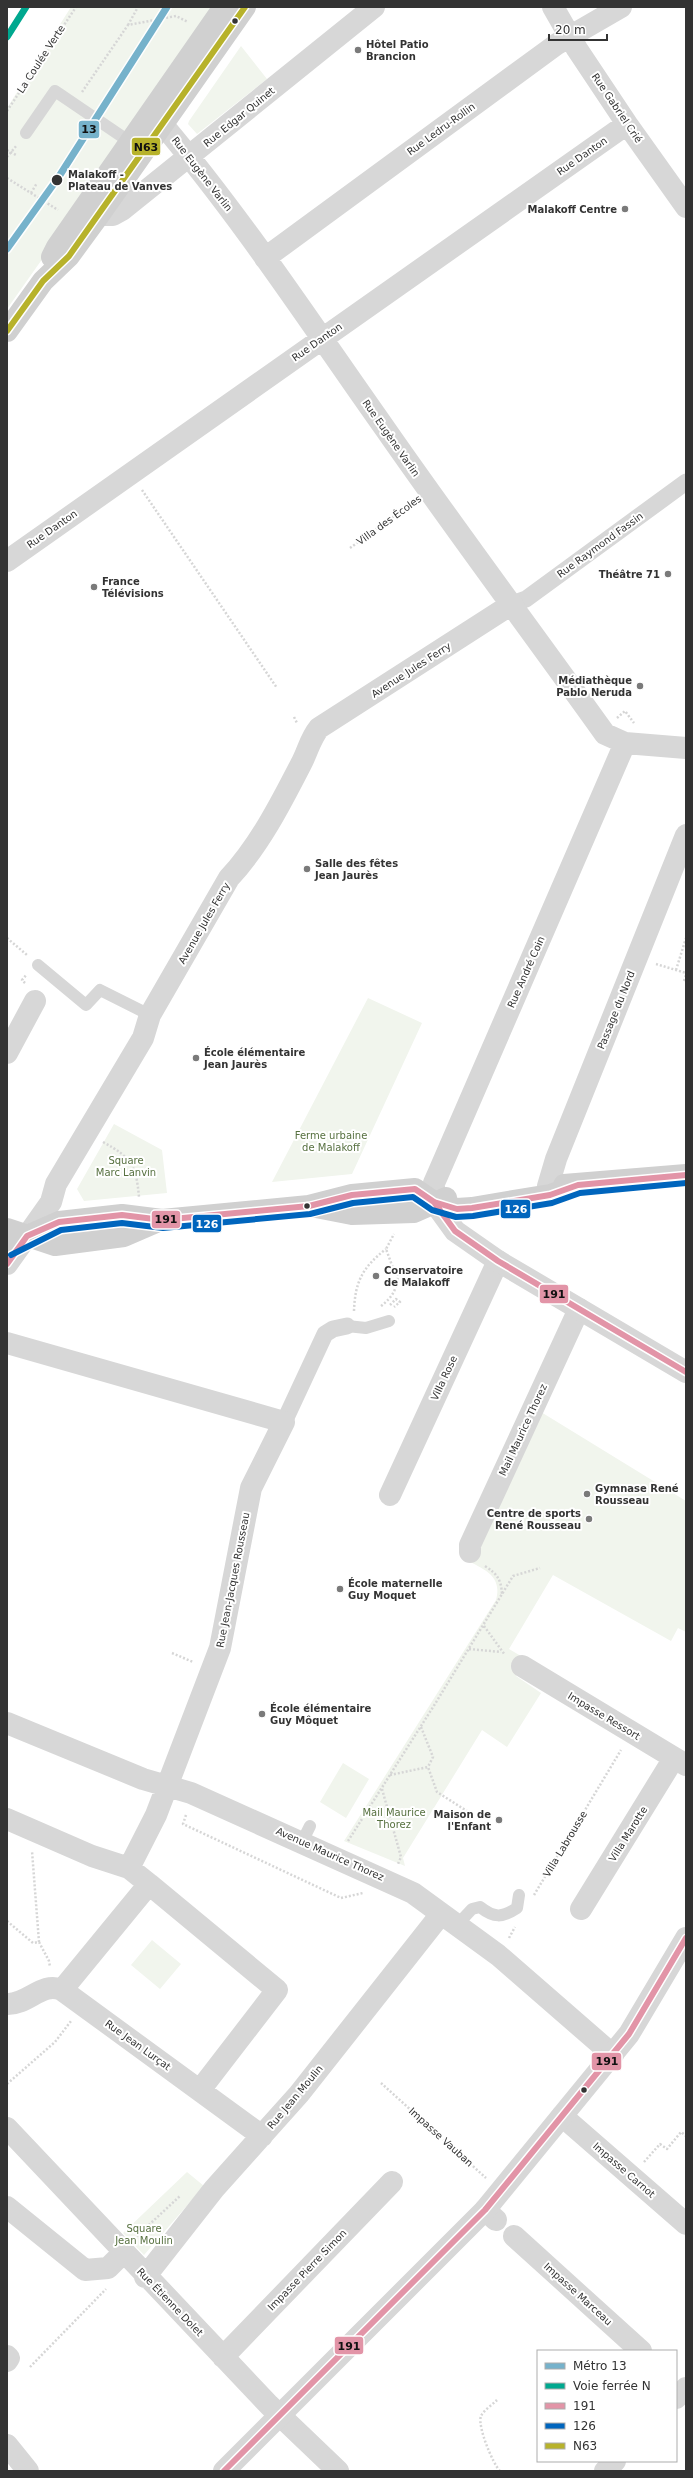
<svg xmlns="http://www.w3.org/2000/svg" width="693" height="2478" font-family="'DejaVu Sans',sans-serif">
	<rect width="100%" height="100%" fill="#fff"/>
	<path fill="#f1f5ed" d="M71,7H220L7,309V108Z
		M241,46L267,79L197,134L188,124L189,121Z
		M368,998L422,1023L352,1174L272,1182Z
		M114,1124L162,1150L167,1193L84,1201L77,1189Z
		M541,1412L686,1501V1632L678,1628L671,1641L553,1575L509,1649L526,1659L516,1676L541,1693L507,1747L482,1730L403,1858L405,1866L344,1841L496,1600C503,1574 482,1569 463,1558Z
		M343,1763L369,1779L346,1818L320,1802Z
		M152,1940L181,1964L160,1989L131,1965Z
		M187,2172L204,2186L144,2255L123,2233Z"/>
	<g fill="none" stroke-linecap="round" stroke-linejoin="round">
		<path stroke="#d6d6d6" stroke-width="2.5" stroke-dasharray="2 2" stroke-linecap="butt" d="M128,25L138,7
			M82,92L128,25L176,16L188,22
			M102,104L159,20
			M7,111L76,7
			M7,150L16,155
			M7,157L17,145
			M7,178L58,210
			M31,193L37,183
			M142,490L277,688
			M350,548L412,503
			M294,717L297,723
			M617,718L625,711L634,723
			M7,938L27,955
			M656,964L686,973
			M676,970L686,938
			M684,981L686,975
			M25,983L22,980L27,974
			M103,1142C132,1158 136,1165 139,1197
			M390,1305L396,1299L400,1302L394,1307
			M381,1306C394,1296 398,1287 398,1270L393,1268L386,1249L394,1234
			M354,1311C355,1281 363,1267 386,1249
			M485,1566C497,1574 501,1579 502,1594
			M484,1626L505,1655
			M469,1649L501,1652
			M172,1653L193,1662
			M421,1727L433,1757L428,1767
			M390,1775L428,1767L437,1792L470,1813
			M382,1789L401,1857L398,1864
			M186,1815L183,1824L341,1898L363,1893
			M348,1841L435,1704L513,1576L540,1568
			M534,1895L621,1750
			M7,1921L33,1943L39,1942L32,1851
			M509,1938L515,1927
			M39,1942L49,1961L50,1967
			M381,2083L486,2178
			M7,2084L55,2042L71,2021
			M644,2162L660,2144L667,2149L681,2132L686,2136
			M137,2236L180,2196
			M30,2367L106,2289
			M497,2400C492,2405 484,2410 481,2416C477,2426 493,2464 500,2471"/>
		<path stroke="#d7d7d7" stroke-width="12" d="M26,133L55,91L130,142
			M38,965L86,1005L100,990L150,1015
			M347,1326L366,1328L389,1321
			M302,1842L310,1826
			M457,1925L472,1909L480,1907C494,1918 502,1918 517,1908L519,1895"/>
		<path stroke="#d7d7d7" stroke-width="17" d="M512,604L526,599L686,482
			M284,1422L325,1334L333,1329L347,1326"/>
		<path stroke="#d7d7d7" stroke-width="22" d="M553,7L577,49L627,124L686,207
			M163,125C244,221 313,327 386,430C457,532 532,632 605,734L625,743L686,748
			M99,215H113L122,210L374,7
			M265,258L557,44L621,7
			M7,561L627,124
			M7,1053L35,1001
			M548,1186L556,1159L686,835
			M434,1202V1183L438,1174L625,743
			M27,1236L51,1202L56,1184L143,1038L150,1015L229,878C259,846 281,803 301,764C308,751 310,739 319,728L512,604
			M7,1343L284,1422L251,1488L220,1648L156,1815L129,1868L149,1884L62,1990
			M390,1495L498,1261
			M470,1552V1545L579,1309
			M522,1666L686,1765
			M7,1723L143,1779L191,1793L413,1893L498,1955L613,2055
			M7,1819L92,1856L129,1868
			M149,1884L277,1990L200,2090
			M581,1909L674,1758
			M7,2004C28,2005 42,1981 62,1990L262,2136
			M562,2116L686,2224
			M7,2128L269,2405L338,2471
			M7,2207L85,2270L108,2268L124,2252
			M485,2210L496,2220
			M514,2236L641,2351
			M145,2277L214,2189L299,2094L441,1914
			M7,2356L9,2358L7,2361
			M223,2357L392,2182
			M676,2398L686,2388
			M7,2445L28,2471
			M605,2471L615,2461"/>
		<path stroke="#d7d7d7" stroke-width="22" d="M434,1202L455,1231L498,1261L686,1372
			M7,1264L27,1236
			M224,2471L485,2210L629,2034L686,1938"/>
		<path stroke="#d0d0d0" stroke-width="22" d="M52,257L57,247L224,7
			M7,331L43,281L69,256L99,215L245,7
			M564,1185L686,1175
			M316,1207L352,1214L414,1212L446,1198
			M7,1229L55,1245L124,1236L161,1220
			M7,1248L27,1236L59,1222L122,1215L162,1220L309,1206L352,1195L415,1189L434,1202L457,1209L472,1208L550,1195L578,1185"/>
		<defs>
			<path id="bus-1" d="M434,1202L455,1231L498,1261L686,1372
				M7,1264L27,1236L59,1222L122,1215L162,1220L309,1206L352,1195L415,1189L434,1202L457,1209L472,1208L550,1195L578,1185L686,1175
				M224,2471L485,2210L629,2034L686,1938"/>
			<path id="bus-2" d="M11,1255L61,1230L122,1223L163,1228L310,1214L353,1203L413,1197L432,1210L456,1217L473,1216L552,1203L580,1193L686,1183"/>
			<path id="bus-3" d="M7,331L43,281L69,256L245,7"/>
		</defs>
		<use href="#bus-1" stroke="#fff" stroke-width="9"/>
		<use href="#bus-2" stroke="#fff" stroke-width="9"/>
		<use href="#bus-3" stroke="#fff" stroke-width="9"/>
		<use href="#bus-1" stroke="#e294a7" stroke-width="6"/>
		<use href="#bus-2" stroke="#0065bd" stroke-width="6"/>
		<use href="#bus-3" stroke="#b7b22b" stroke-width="6"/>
		<defs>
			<path id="rail-1" d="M7,37L26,7"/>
		</defs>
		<use href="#rail-1" stroke="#fff" stroke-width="10"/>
		<use href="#rail-1" stroke="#00a88f" stroke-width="7"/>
		<defs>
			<path id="metro-1" d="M7,249L58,178L167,7"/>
		</defs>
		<use href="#metro-1" stroke="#fff" stroke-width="10"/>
		<use href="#metro-1" stroke="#76b2cb" stroke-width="7"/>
	</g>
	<g fill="#333" stroke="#fff" stroke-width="1.5">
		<circle cx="235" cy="21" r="3.5"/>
		<circle cx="57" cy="180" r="6"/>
		<circle cx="307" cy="1206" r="3.5"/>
		<circle cx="584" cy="2090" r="3.5"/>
	</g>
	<g fill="#7a7a7a" stroke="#fff" stroke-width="1.5">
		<circle cx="358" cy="50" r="4"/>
		<circle cx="625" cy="209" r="4"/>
		<circle cx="668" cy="574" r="4"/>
		<circle cx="94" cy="587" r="4"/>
		<circle cx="640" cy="686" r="4"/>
		<circle cx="307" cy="869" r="4"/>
		<circle cx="196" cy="1058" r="4"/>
		<circle cx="376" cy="1276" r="4"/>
		<circle cx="587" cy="1494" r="4"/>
		<circle cx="589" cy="1519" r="4"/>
		<circle cx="340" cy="1589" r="4"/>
		<circle cx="262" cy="1714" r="4"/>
		<circle cx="499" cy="1820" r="4"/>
	</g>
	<g text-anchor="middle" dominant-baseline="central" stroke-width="4" stroke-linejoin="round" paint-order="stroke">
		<g font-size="10" font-weight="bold" fill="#333" stroke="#fff" text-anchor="start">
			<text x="366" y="44">Hôtel Patio<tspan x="366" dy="12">Brancion</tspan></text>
			<text x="617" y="209" text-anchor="end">Malakoff Centre</text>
			<text x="660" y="574" text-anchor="end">Théâtre 71</text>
			<text x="102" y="581">France<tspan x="102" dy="12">Télévisions</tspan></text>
			<text x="632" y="680" text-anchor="end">Médiathèque<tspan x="632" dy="12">Pablo Neruda</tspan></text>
			<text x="315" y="863">Salle des fêtes<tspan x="315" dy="12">Jean Jaurès</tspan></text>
			<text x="204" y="1052">École élémentaire<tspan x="204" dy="12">Jean Jaurès</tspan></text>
			<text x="384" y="1270">Conservatoire<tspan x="384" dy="12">de Malakoff</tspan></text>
			<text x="595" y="1488">Gymnase René<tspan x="595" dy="12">Rousseau</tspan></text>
			<text x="581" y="1513" text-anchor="end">Centre de sports<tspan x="581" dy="12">René Rousseau</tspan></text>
			<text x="348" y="1583">École maternelle<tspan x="348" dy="12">Guy Moquet</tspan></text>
			<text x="270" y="1708">École élémentaire<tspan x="270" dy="12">Guy Môquet</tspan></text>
			<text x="491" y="1814" text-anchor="end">Maison de<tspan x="491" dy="12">l'Enfant</tspan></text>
		</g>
		<g font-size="10" fill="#333" stroke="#fff">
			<text transform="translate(41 59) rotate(-57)">La Coulée Verte</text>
			<text transform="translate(617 108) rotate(56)">Rue Gabriel Crié</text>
			<text transform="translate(239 117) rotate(-39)">Rue Edgar Quinet</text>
			<text transform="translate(441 129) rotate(-36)">Rue Ledru-Rollin</text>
			<text transform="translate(582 156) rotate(-35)">Rue Danton</text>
			<text transform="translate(202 174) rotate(52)">Rue Eugène Varlin</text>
			<text transform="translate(317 342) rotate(-35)">Rue Danton</text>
			<text transform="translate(391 438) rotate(55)">Rue Eugène Varlin</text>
			<text transform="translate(389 520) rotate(-36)">Villa des Écoles</text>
			<text transform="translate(52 529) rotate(-35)">Rue Danton</text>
			<text transform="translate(600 545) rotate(-36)">Rue Raymond Fassin</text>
			<text transform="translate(411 670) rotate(-33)">Avenue Jules Ferry</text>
			<text transform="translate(204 923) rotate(-60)">Avenue Jules Ferry</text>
			<text transform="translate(526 972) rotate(-66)">Rue André Coin</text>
			<text transform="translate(616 1010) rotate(-68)">Passage du Nord</text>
			<text transform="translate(444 1378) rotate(-65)">Villa Rose</text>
			<text transform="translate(523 1430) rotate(-65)">Mail Maurice Thorez</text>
			<text transform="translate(233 1580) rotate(-79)">Rue Jean-Jacques Rousseau</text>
			<text transform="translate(604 1716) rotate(31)">Impasse Ressort</text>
			<text transform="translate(628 1834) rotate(-58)">Villa Marotte</text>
			<text transform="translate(565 1844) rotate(-59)">Villa Labrousse</text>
			<text transform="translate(330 1854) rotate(24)">Avenue Maurice Thorez</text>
			<text transform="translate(138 2045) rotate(36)">Rue Jean Lurçat</text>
			<text transform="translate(295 2097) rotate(-50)">Rue Jean Moulin</text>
			<text transform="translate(441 2137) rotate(42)">Impasse Vauban</text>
			<text transform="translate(624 2170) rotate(41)">Impasse Carnot</text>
			<text transform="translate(307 2270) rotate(-46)">Impasse Pierre Simon</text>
			<text transform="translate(578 2294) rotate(42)">Impasse Marceau</text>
			<text transform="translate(170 2302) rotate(46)">Rue Étienne Dolet</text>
		</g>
		<g font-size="10" font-weight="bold" fill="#333" stroke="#fff" text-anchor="start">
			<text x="68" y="174">Malakoff -<tspan x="68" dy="12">Plateau de Vanves</tspan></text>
		</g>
		<g font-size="10" fill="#56703f" stroke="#fff">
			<text x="331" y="1135">Ferme urbaine<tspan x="331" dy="12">de Malakoff</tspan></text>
			<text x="126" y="1160">Square<tspan x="126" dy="12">Marc Lanvin</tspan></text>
			<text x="394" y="1812">Mail Maurice<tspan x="394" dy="12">Thorez</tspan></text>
			<text x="144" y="2228">Square<tspan x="144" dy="12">Jean Moulin</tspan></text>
		</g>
	</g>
	<g stroke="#fff" stroke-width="1.5">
		<rect x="78" y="120" width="22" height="19" rx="4" fill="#76b2cb"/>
		<rect x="131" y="137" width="30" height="19" rx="4" fill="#b7b22b"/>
		<rect x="500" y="1199" width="31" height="20" rx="4" fill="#0065bd"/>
		<rect x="151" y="1210" width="30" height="19" rx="4" fill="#e294a7"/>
		<rect x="192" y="1214" width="30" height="19" rx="4" fill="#0065bd"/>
		<rect x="539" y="1284" width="30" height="20" rx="4" fill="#e294a7"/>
		<rect x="591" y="2052" width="31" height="19" rx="4" fill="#e294a7"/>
		<rect x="334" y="2336" width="30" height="19" rx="4" fill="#e294a7"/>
	</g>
	<g font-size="11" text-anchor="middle" font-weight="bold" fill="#fff">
		<text x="516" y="1213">126</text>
		<text x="207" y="1228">126</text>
	</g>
	<g font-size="11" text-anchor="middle" font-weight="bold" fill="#111">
		<text x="89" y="133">13</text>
		<text x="146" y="151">N63</text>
		<text x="166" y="1223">191</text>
		<text x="554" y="1298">191</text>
		<text x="607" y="2065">191</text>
		<text x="349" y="2350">191</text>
	</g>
	<rect width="693" height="2478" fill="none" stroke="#333333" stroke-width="16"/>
	<rect x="537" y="2350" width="140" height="112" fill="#ffffff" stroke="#adadad"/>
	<rect x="545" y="2363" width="20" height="6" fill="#76b2cb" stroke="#adadad"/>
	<text x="573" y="2370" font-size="12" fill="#333333">Métro 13</text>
	<rect x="545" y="2383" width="20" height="6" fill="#00a88f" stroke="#adadad"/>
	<text x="573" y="2390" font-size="12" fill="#333333">Voie ferrée N</text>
	<rect x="545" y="2403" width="20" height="6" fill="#e294a7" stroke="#adadad"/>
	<text x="573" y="2410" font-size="12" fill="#333333">191</text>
	<rect x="545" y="2423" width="20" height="6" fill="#0065bd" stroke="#adadad"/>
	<text x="573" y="2430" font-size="12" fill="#333333">126</text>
	<rect x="545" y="2443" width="20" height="6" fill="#b7b22b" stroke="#adadad"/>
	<text x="573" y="2450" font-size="12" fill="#333333">N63</text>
	<path d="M549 34v6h58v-6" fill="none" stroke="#333333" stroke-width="2"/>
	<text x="555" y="34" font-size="12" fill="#333333" stroke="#ffffff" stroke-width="3" paint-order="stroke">20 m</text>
</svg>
